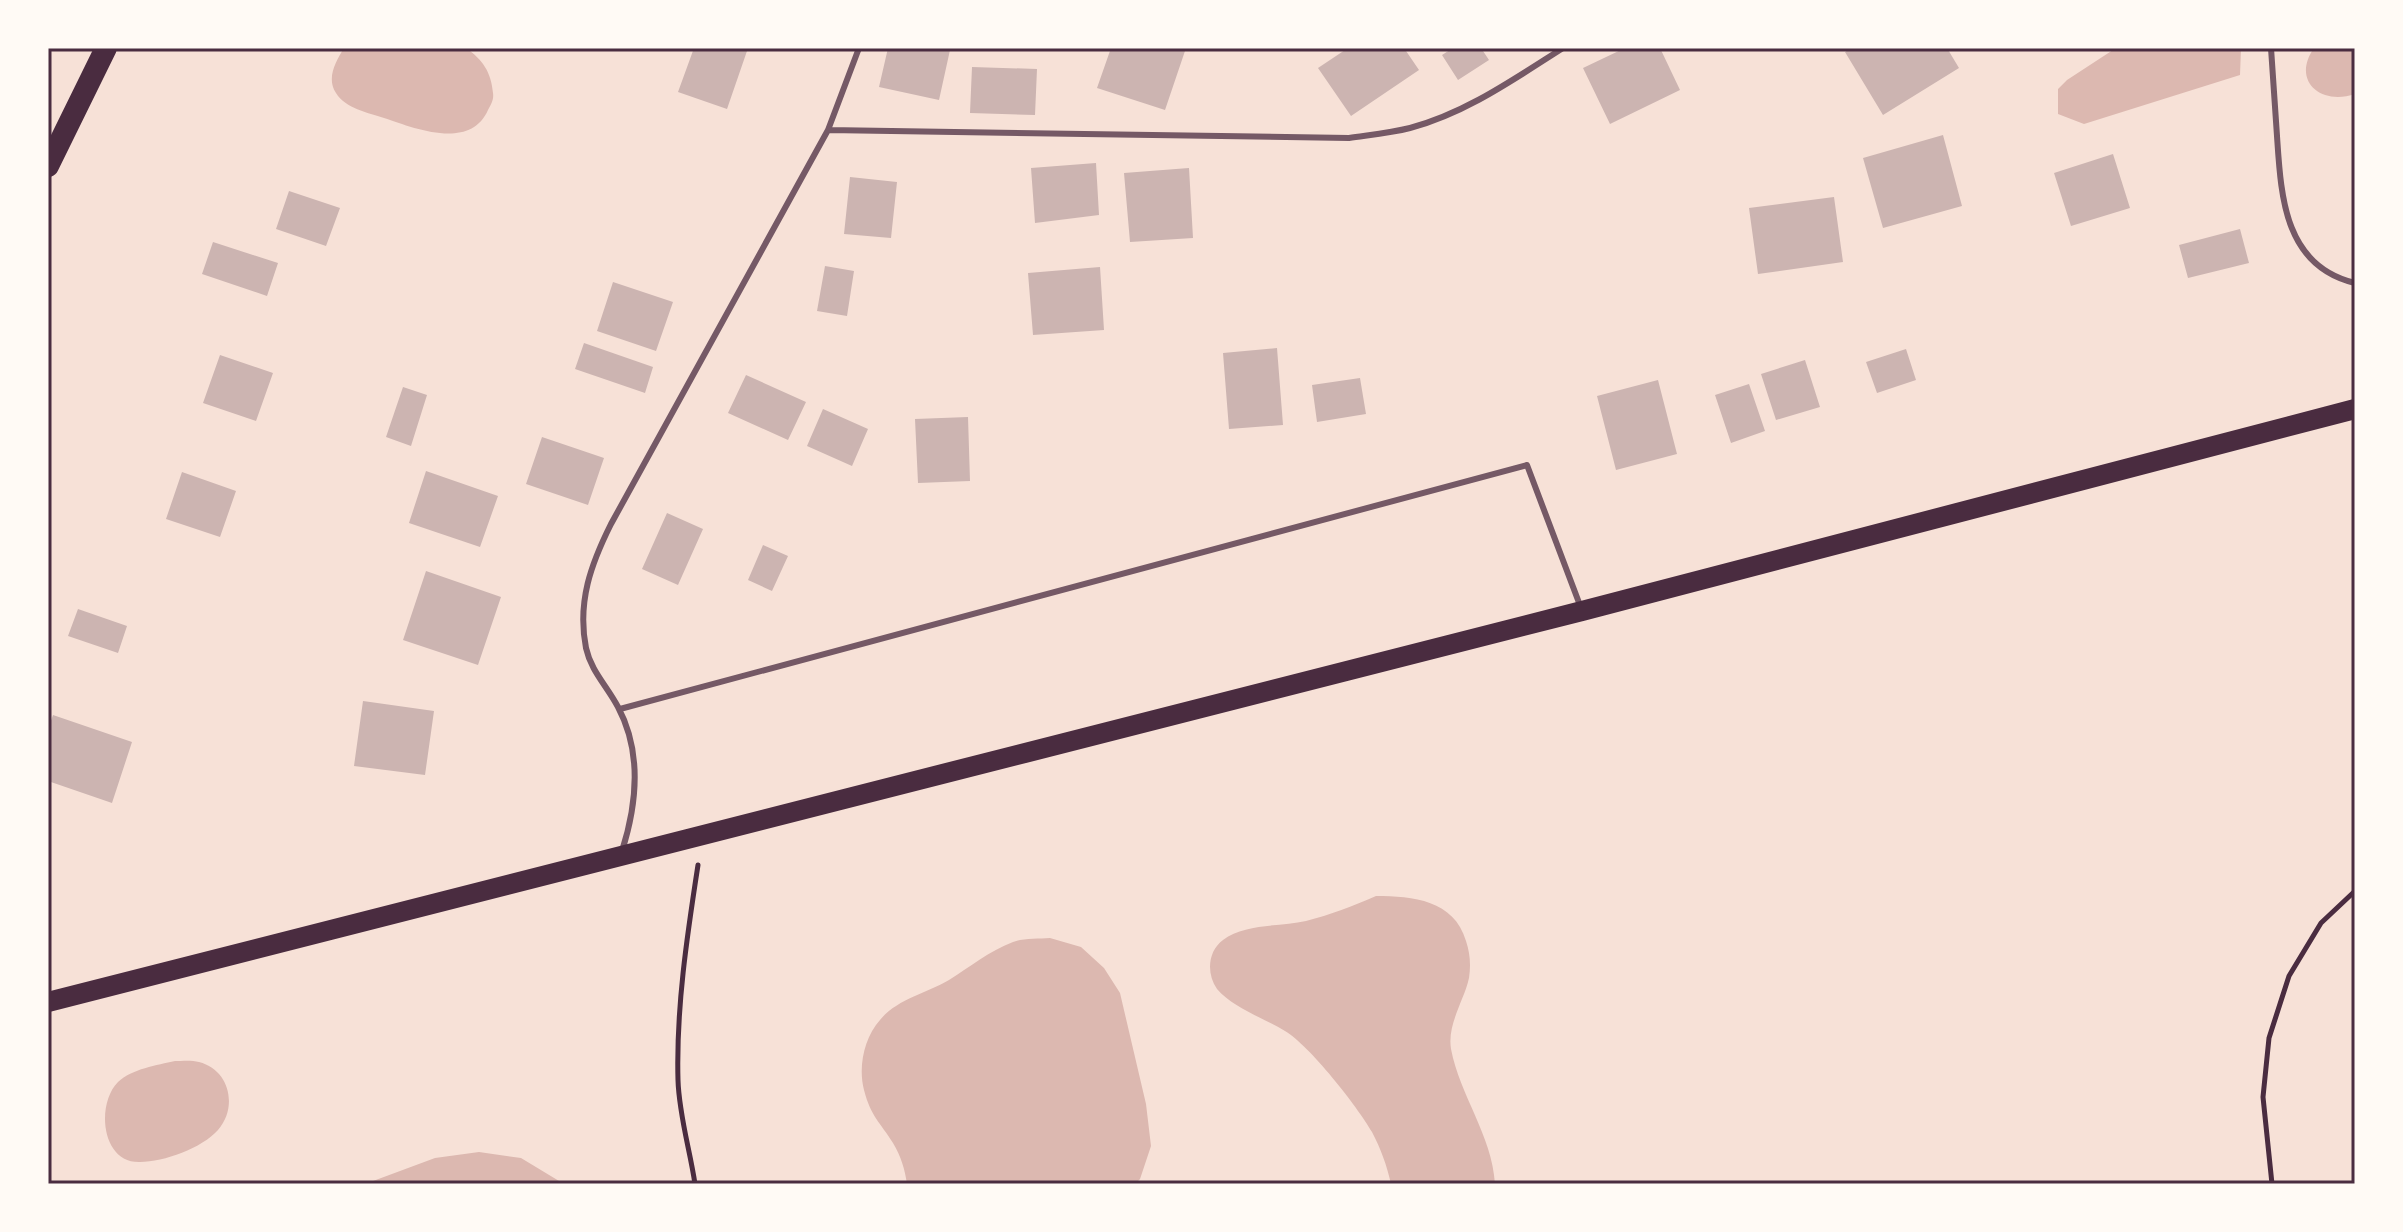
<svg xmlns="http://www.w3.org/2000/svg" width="2403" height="1232" font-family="Roboto,sans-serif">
	<rect width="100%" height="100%" fill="#f7e1d7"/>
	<path fill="#dcb8b0" d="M344,48H466C483,60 491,72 493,93C494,100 491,104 488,110C470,151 414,128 384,118C368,113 345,108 336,93C326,78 336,61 344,48Z
		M2116,48H2241L2240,75L2084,124L2058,114V89L2067,80Z
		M2314,48H2355V94C2321,106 2291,81 2314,48Z
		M1376,896C1413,896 1454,900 1466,941C1470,953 1471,965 1469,978C1464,1001 1447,1024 1451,1049C1460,1096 1492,1135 1495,1184H1391C1387,1166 1381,1149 1372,1132C1357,1106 1310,1046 1285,1031C1264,1018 1233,1008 1217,989C1206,973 1208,951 1223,940C1245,923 1281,927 1306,921C1330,915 1353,906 1376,896Z
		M1050,938L1081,947L1104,968L1120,993L1146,1104L1151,1146L1140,1179L1135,1184H907C905,1170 901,1156 893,1143C880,1122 871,1117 864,1090C858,1067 864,1038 880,1020C897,999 927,993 949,980C970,967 989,951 1013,942C1024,938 1038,939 1050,938Z
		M175,1061C182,1061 192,1060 199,1062C230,1070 238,1107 218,1130C202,1148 164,1162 140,1162C101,1163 96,1104 118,1082C132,1069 157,1065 175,1061Z
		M479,1152L521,1158L564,1184H365L435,1158Z"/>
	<path fill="#ccb4b1" d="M694,48H739L747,51L727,109L678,92Z
		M888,48L950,50L939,100L879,87Z
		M1111,48H1186L1165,110L1097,88Z
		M1348,48H1404L1419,70L1351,116L1318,68Z
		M1453,48H1481L1489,60L1458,80L1442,55Z
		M1625,48H1660L1680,90L1610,124L1583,68Z
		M1852,48H1947L1959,68L1883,115L1845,52Z
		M972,67L1037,69L1035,115L970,113Z
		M1943,135L1962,206L1883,228L1863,158Z
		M2113,154L2130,208L2071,226L2054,173Z
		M1096,163L1099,215L1035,223L1031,168Z
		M1189,168L1193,238L1130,242L1124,173Z
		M850,177L897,182L891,238L844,234Z
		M289,191L340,208L326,246L276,229Z
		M1834,197L1843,262L1758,274L1749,208Z
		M2240,229L2249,263L2188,278L2179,245Z
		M213,242L278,263L267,296L202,274Z
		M825,266L854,271L847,316L817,311Z
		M1100,267L1104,330L1033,335L1028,273Z
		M613,282L673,302L656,351L597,331Z
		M584,343L653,367L645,393L575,369Z
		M1277,348L1283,425L1229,429L1223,353Z
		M1906,349L1916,380L1877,393L1866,362Z
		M220,355L273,373L256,421L203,403Z
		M1805,360L1820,407L1776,420L1761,374Z
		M746,375L806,402L788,440L728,413Z
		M1360,378L1366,414L1317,422L1312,385Z
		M1658,380L1677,454L1616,470L1597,396Z
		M1749,384L1765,431L1731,443L1715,395Z
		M403,387L427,395L411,446L386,437Z
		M823,409L868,429L852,466L807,446Z
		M968,417L970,481L918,483L915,419Z
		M542,437L604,458L588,505L526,484Z
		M426,471L498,496L480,547L409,523Z
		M182,472L236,491L220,537L166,519Z
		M667,513L703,529L678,585L642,569Z
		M763,545L788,556L772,591L748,580Z
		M426,571L501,597L478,665L403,640Z
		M78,609L127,626L118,653L68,636Z
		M363,701L434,711L425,775L354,766Z
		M53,715L132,742L112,803L48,781V729Z"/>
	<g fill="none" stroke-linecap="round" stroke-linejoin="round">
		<path stroke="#4a2c40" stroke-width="5" d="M695,1184C690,1150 679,1115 678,1080C676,1009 687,936 698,865
			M2272,1184L2263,1097L2269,1038L2289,976L2321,923L2355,891"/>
		<path stroke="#755966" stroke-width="6" d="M2271,48C2273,77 2275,106 2277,136C2281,196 2284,266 2355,283
			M828,130L1349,138C1369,135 1390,133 1410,128C1466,113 1514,79 1563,48
			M620,709L1527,465L1581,608
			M622,851C637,804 642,752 618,707C607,686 591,671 586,648C577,602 591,564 611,524L828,130L859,48"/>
		<path stroke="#4a2c40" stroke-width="20" d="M48,1002L1582,611L2355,409"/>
		<path stroke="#4a2c40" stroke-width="22" d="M48,166L106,48"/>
	</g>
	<rect width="2403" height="1232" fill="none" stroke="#fffaf5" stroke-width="100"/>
	<rect x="50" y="50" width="2303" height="1132" fill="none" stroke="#4a2c40" stroke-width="3"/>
</svg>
